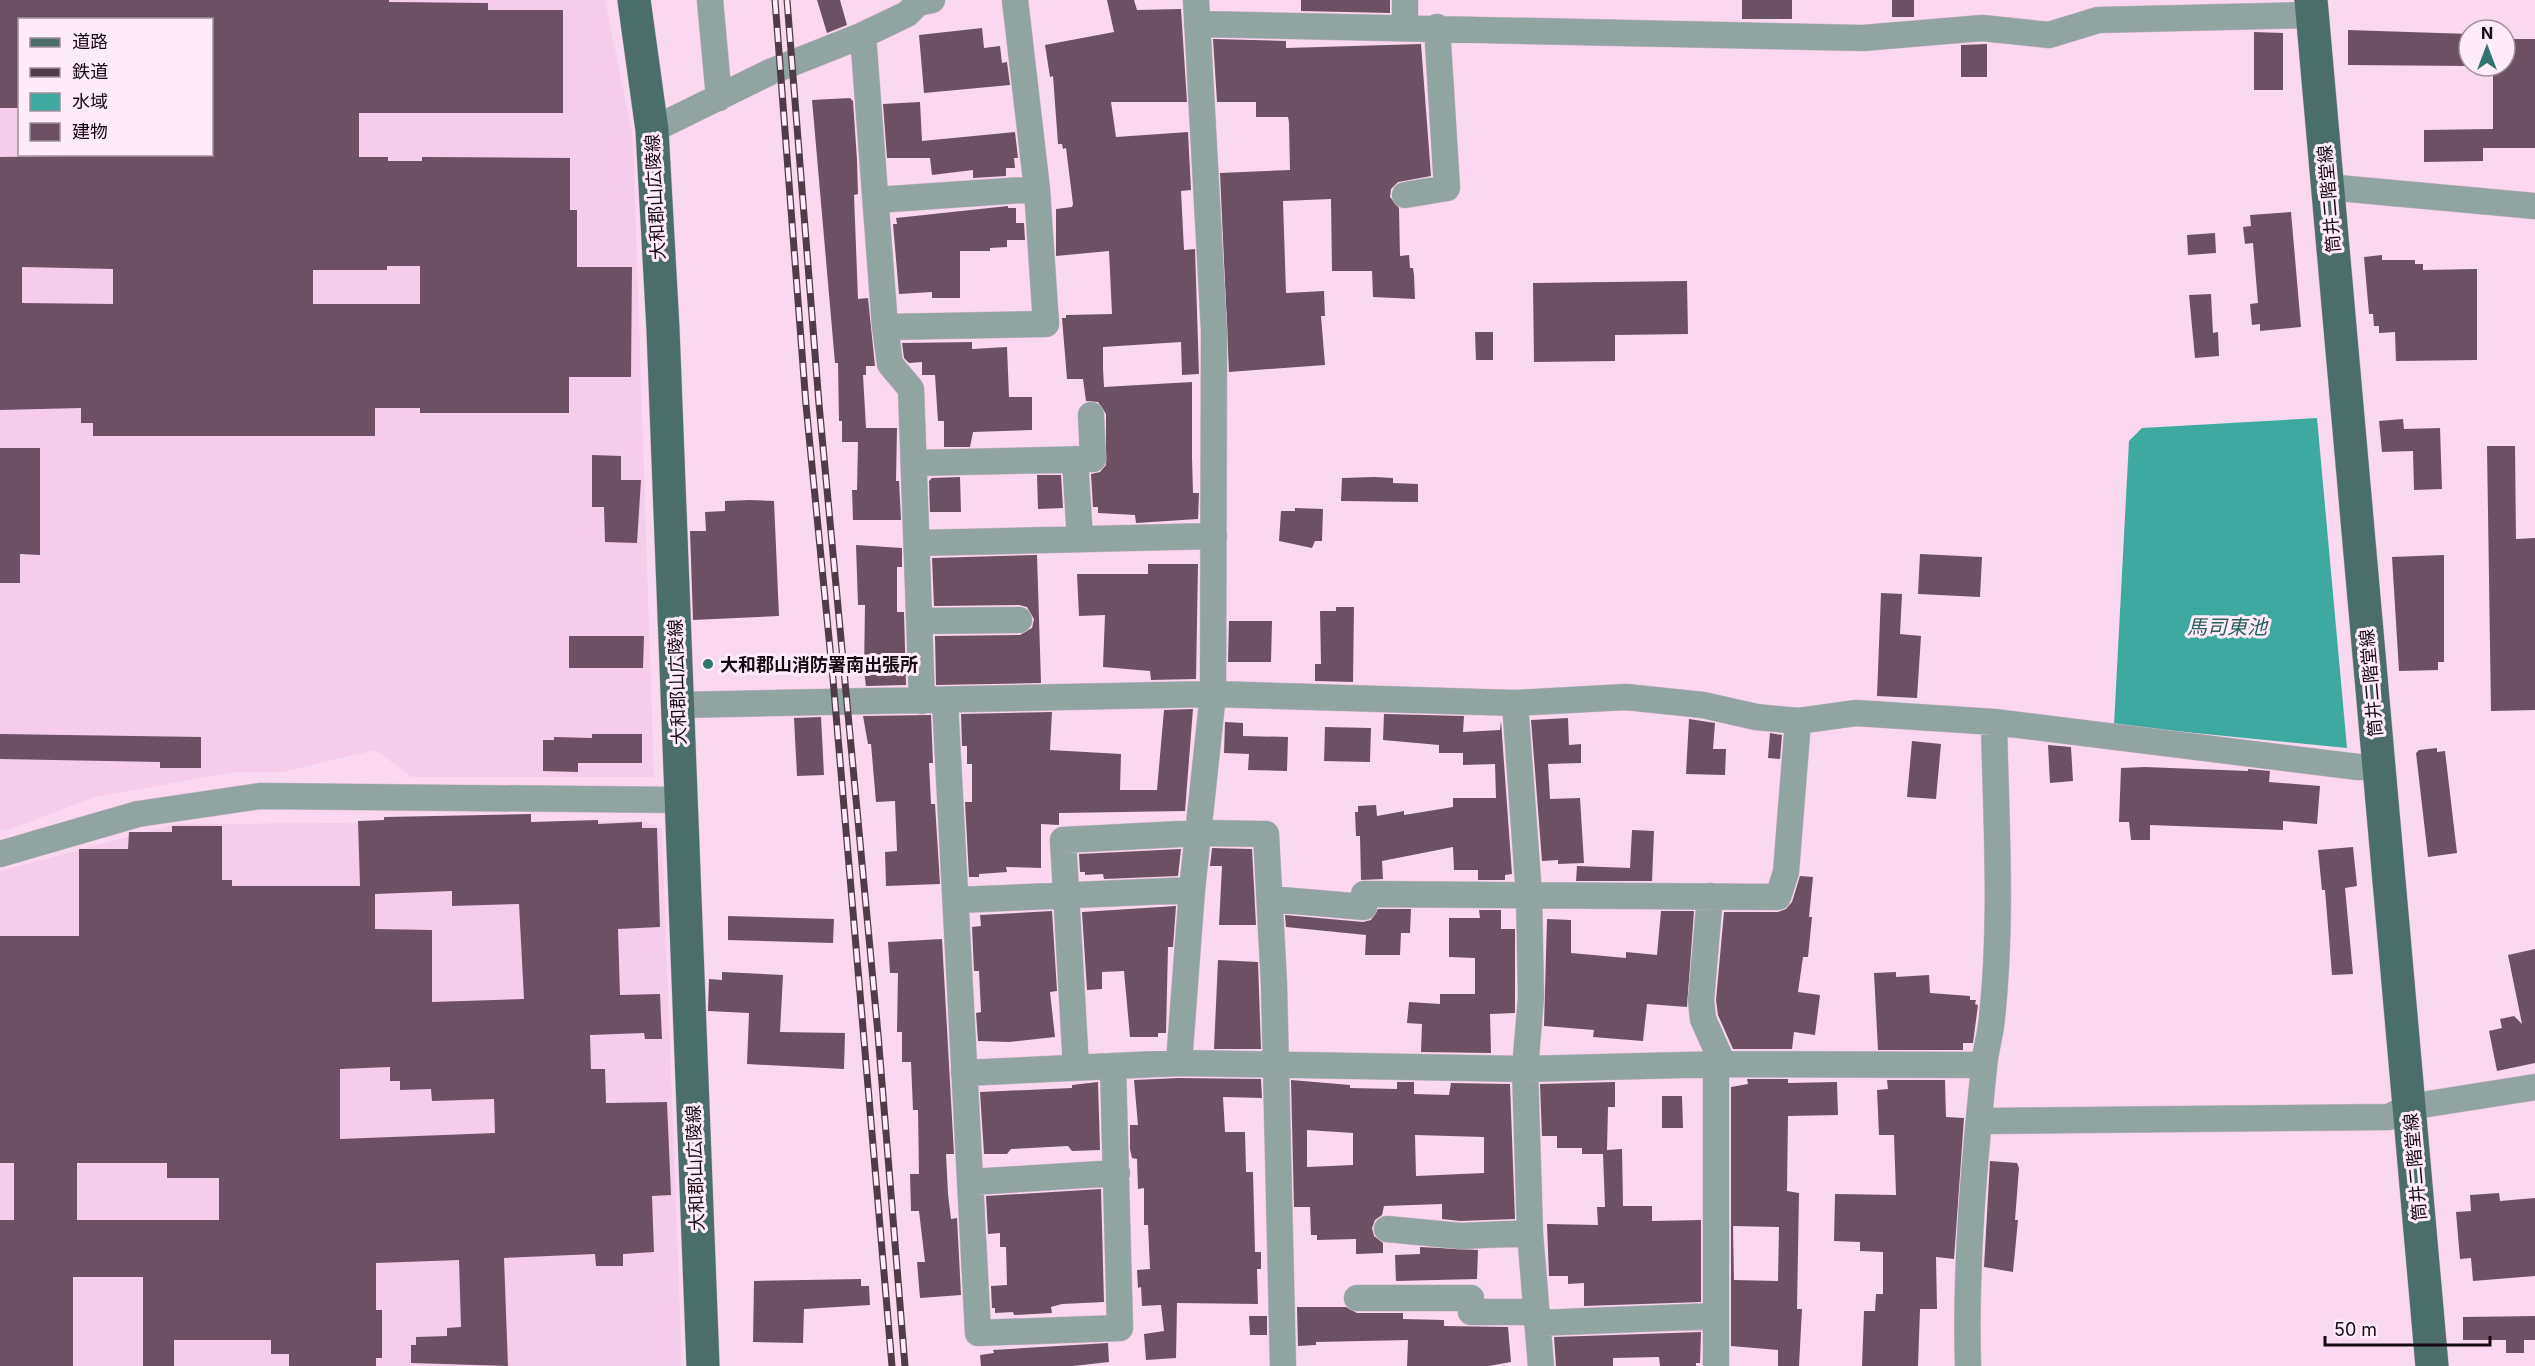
<svg xmlns="http://www.w3.org/2000/svg" width="2535" height="1366" font-family="Inter,'Noto Sans JP',sans-serif">
	<rect width="100%" height="100%" fill="#fad9f0"/>
	<path fill="#f5cdea" fill-rule="evenodd" d="M0,0H605L633,138L654,777H412L375,750L282,772H235L95,797L11,829L0,830ZM20,20H212V154H20Z
		M644,821L662,828L682,1366H0V871L176,824Z"/>
	<path fill="#3ea99e" d="M2317,418L2347,748L2114,725L2129,441L2142,428Z"/>
	<path fill="#6c5165" fill-rule="evenodd" d="M0,0H389V2L488,3V10H563V113H359V157H388V161H422V157L570,158V210H577V267H632L631,377H569V413H420V408H375V436H93V423H81V408L0,410V157L212,154V20H20V108H0ZM387,266H420V304H313V270H387ZM22,267L113,269V304L22,303Z
		M817,0H840L847,25L827,33Z
		M1107,0H1134L1137,10L1181,9L1187,102H1111L1116,137L1188,132L1191,190L1181,191L1184,250L1195,249L1199,374L1182,375L1181,342L1103,347V368L1104,387L1192,382V458L1193,493H1199L1198,519L1136,523L1135,515L1098,513V507H1093L1091,474L1100,472L1106,465V414L1098,402L1086,401L1083,379H1067L1062,318H1066V315L1112,314L1109,251L1056,256V209L1072,207L1073,204L1066,148L1063,149L1062,144H1058L1053,76L1050,77L1045,45L1114,32Z
		M1301,0H1390V13L1301,11Z
		M1742,0H1792V19H1742Z
		M1892,0H1914V17H1892Z
		M982,28L984,48L1000,46L1002,63L1007,62L1010,85L924,93L919,35Z
		M2348,30L2469,34V66L2348,65Z
		M2254,32L2283,33V90H2254Z
		M1213,39L1286,41V48L1421,44L1431,176L1398,182L1391,189L1390,197L1399,208L1400,256L1409,255L1410,268H1413L1414,275L1415,299L1373,297L1372,271H1332L1331,199L1283,201L1286,293L1324,291L1325,316H1321L1325,365L1229,372L1220,173L1290,170L1289,122L1288,117H1256V102H1217Z
		M2505,39H2535V148H2483V161L2424,162V130L2493,129V66H2505Z
		M1987,44V77H1961V45Z
		M850,98L853,101L857,160L858,194L854,195L858,299L868,298L875,366H866V375H863L866,428H897L896,481H899L901,520H853L852,490H857L858,442H842V421H839L838,363H835L812,100Z
		M920,102L922,141L1015,132L1018,158H1014L1015,168H1006V176L973,178V170L932,175L930,158H887L883,104Z
		M1008,206V208H1016V223H1024L1025,240H1007V247L990,248V251H960V298H932V292L899,294L893,224H897L896,218Z
		M2291,212L2301,327L2260,331V324L2252,325L2250,304L2258,303L2253,243L2245,244L2243,227L2251,226L2250,215Z
		M2215,233L2216,253L2188,255L2187,235Z
		M2382,255V260H2415V264H2423V270L2477,269V360L2396,361L2395,332L2379,333V326H2374L2373,314H2369L2364,257Z
		M1687,281L1688,334L1615,335V361L1534,362L1533,283Z
		M2211,294L2213,333L2218,332L2219,356L2195,358L2189,295Z
		M1475,332H1493V360H1476Z
		M972,342V349L1007,347L1009,397H1032V430L973,432L970,447H944V421H938L935,375H922V362L909,363L904,358L902,343Z
		M2403,419L2404,429L2440,428L2442,489L2414,490L2413,451L2382,452L2379,421Z
		M2487,446H2515L2516,539L2535,538V710L2491,711Z
		M0,448H40V555L20,554V583H0Z
		M592,455L621,456V480H641L637,543L605,542L604,507H592Z
		M1037,475H1061L1063,508L1038,509Z
		M960,477L961,512H930L929,481L932,478Z
		M1374,477L1393,478V483L1418,484V502L1341,501L1342,478Z
		M749,500L774,501L779,616L693,620L690,531H706L705,512L725,511V501Z
		M1295,508L1323,509L1322,541H1315L1312,548L1279,541L1281,511H1295Z
		M856,545L902,548V567H897V612H904L906,685L866,686L864,671L865,605H858Z
		M1920,554L1982,557L1980,597L1918,594Z
		M1037,555L1041,683L936,685L935,636L1020,635L1032,628L1034,619L1027,607L1019,605L934,606L932,558Z
		M2444,555V662H2438V670L2399,671L2392,557Z
		M1148,564H1198L1196,679L1151,680L1150,671L1103,667L1105,615L1079,616L1077,574H1148Z
		M1881,593L1902,594L1900,634L1921,636L1917,698L1877,696Z
		M1336,607H1354L1353,682L1315,681V664H1321L1320,611H1336Z
		M1229,621H1272L1271,662H1228Z
		M569,636H644L643,668H569Z
		M815,653L816,673L795,675L793,655Z
		M1193,709L1185,811L1059,813V825L1041,824V868L1006,867L1007,872L979,874V877H969L965,802H972V764H967V746H962L961,714L1052,712L1050,750L1121,754L1120,790H1157L1164,710Z
		M1384,714L1464,716L1463,732L1500,730L1501,721L1512,874L1505,875V880H1478V870H1454L1453,847L1382,861L1383,879L1361,880L1360,836H1356L1355,812H1358V806L1376,805L1377,816L1404,811V815L1453,807V798H1496L1495,764L1463,765V753H1439V745L1383,740Z
		M931,715L933,763H929L931,804H935L940,884L886,886L885,852L897,851L895,801L876,802L871,744H868L863,716Z
		M821,717L824,775L797,776L794,718Z
		M1568,718L1569,745L1581,744V763L1548,764L1550,799L1580,798L1584,863L1558,864V860L1542,861L1531,720Z
		M1689,719L1715,723L1713,749H1726L1725,775L1686,774Z
		M1225,722L1243,723V736L1288,737L1287,771L1248,770L1249,754L1224,753Z
		M1325,727L1371,728L1370,762L1324,761Z
		M1770,733L1782,735L1780,759L1768,758Z
		M0,734L201,737V768H160V762L0,759Z
		M592,734H642V763H578V772L543,771V740H554V737L592,738Z
		M1912,741L1941,744L1936,799L1907,797Z
		M2048,745L2071,747L2073,781L2050,783Z
		M2437,748V752L2445,751L2457,853L2428,857L2416,753L2419,750Z
		M2145,767L2248,771V769L2270,771L2269,782L2320,786L2317,824L2283,821V830L2150,825V840H2131L2129,822H2119L2121,768Z
		M531,814V822L598,820V824L642,822V828H657L660,927L618,929L620,995L660,994L662,1039H645L644,1033L590,1035L591,1069H605L606,1103L667,1102L671,1195L652,1196L654,1252L623,1254V1266H596L595,1254L504,1258L508,1366L411,1363V1345H416V1337L447,1336V1328L461,1327L459,1260L376,1263V1310H382V1358H376V1366H289V1354H271V1340H174V1366H143V1277H73V1366H0V1220H14V1163H0V936H79V849H128L129,832H172V826H222V880H232V886H360L358,821L384,820V817ZM452,891V906L519,904L524,999L432,1002V930L375,929V894ZM390,1067V1081H400V1090L431,1089L432,1101L494,1099L495,1133L340,1139V1069ZM77,1163H167V1178H219V1220H77Z
		M1632,830L1654,831L1652,881H1576L1577,866L1630,868Z
		M2353,847L2357,886L2345,888L2353,974L2332,975L2325,890H2322L2318,850Z
		M1212,848L1252,849L1256,925H1219L1222,866H1210Z
		M1181,849L1178,876L1104,879L1103,874L1085,875V872H1080L1079,854Z
		M1800,876L1813,877L1809,917H1812L1808,957H1803L1798,992L1820,995L1815,1035L1794,1032L1792,1049H1733L1718,1015L1716,1000L1724,912H1778L1786,909L1792,902Z
		M1176,906L1173,947H1168L1166,1033H1158V1037H1130L1124,971L1102,972V989L1087,990L1082,912Z
		M1378,909H1411L1410,933H1401L1400,955H1365L1366,935L1286,927L1285,915L1363,922L1371,920Z
		M1479,910H1501V929H1515V1013L1490,1014L1491,1053L1421,1052L1422,1024L1407,1023L1409,1002L1440,1004V994H1475V958L1449,957V918H1480Z
		M1052,911L1057,991L1050,992L1055,1037L1009,1042L978,1041L976,1013L981,1012L979,971H974L972,927L981,926L980,915Z
		M1661,911H1694L1687,1007L1647,1004L1643,1041L1593,1037L1594,1030L1544,1026L1547,919L1571,920V953L1626,958V952L1657,955Z
		M728,916L834,919L833,943L728,940Z
		M942,939L954,1154H946L948,1194L951,1219L957,1218L961,1295L920,1298L917,1262H925L919,1211H911L910,1174H919L918,1110H913L911,1062H902V1032H897L898,973H890L888,942Z
		M2535,949V1063L2497,1071L2489,1031L2502,1028L2500,1019L2514,1016L2522,1024L2508,955Z
		M1218,960L1258,962L1261,1049H1214Z
		M722,972L783,975L780,1032L845,1033L844,1069L747,1064L749,1013L708,1011L709,979L722,980Z
		M1896,972V977L1929,975L1930,993L1970,996V1000H1976L1975,1004L1978,1005L1973,1043H1963V1050H1878L1874,973Z
		M1179,1078L1261,1079L1262,1098L1223,1097L1225,1132H1245L1246,1172H1253L1255,1252H1261V1269H1257L1258,1304L1177,1303L1176,1358L1146,1360L1144,1334L1164,1331L1161,1305L1142,1306L1141,1287L1138,1288L1137,1270L1150,1269L1148,1225H1144V1188L1138,1189L1137,1159L1132,1158L1130,1149V1125H1138L1134,1080Z
		M1747,1079H1788V1083L1837,1082L1838,1115L1788,1116L1787,1191L1799,1193L1797,1309H1802L1799,1366H1778V1350L1731,1346V1087L1748,1084ZM1733,1226L1779,1227L1778,1281L1734,1280Z
		M1291,1080L1350,1085V1088L1397,1089V1082H1414V1094L1449,1095L1451,1083L1510,1084L1515,1219L1460,1221L1442,1219V1204L1384,1206L1382,1215L1375,1220L1372,1228L1374,1236L1383,1243V1253L1356,1254V1239L1317,1240V1235H1311L1310,1207H1294ZM1307,1130L1353,1133V1165L1307,1167ZM1415,1135L1484,1137V1173L1416,1176Z
		M1887,1080H1945L1946,1117L1964,1118L1954,1259L1936,1257L1937,1309H1920L1918,1366H1862L1864,1311H1875L1876,1294H1883V1252L1860,1251V1242L1834,1241L1835,1194L1896,1195L1894,1135H1879L1877,1090L1888,1089Z
		M1098,1082L1100,1150L1072,1151L1068,1146L1011,1149L1007,1154H984L980,1092L1072,1088V1085Z
		M1615,1082V1107H1608L1607,1150L1622,1149L1623,1206H1652V1221L1701,1220V1302L1584,1306V1283L1568,1284V1276H1549L1547,1224L1598,1225L1597,1207H1605L1603,1154H1582V1148H1557V1136H1542L1540,1084Z
		M1662,1096H1682L1683,1128H1662Z
		M1990,1161L2017,1163L2019,1168L2015,1220H2018L2013,1272L1984,1267Z
		M1101,1189L1104,1302L1062,1304L1051,1307L1052,1313L1014,1315L1013,1312L995,1313V1308H992L991,1286L1007,1285L1006,1247H1000V1233L988,1234L986,1196Z
		M2499,1193L2500,1201L2535,1198V1276L2473,1281L2471,1258L2460,1259L2456,1212L2471,1211L2470,1195Z
		M1420,1247L1478,1250L1477,1279L1396,1281L1395,1255L1420,1254Z
		M861,1279V1286H869L870,1305L804,1309L803,1343L753,1342L754,1281Z
		M1297,1307H1346L1357,1313H1403V1319L1444,1320V1326L1508,1327L1511,1362L1489,1366H1407L1408,1340L1316,1342V1345L1298,1346Z
		M1249,1316H1267V1335H1250Z
		M2535,1316V1340H2524V1353H2506V1340H2463V1317Z
		M1701,1332L1700,1363H1696V1366H1660L1659,1357L1613,1358V1366H1556L1554,1337Z
		M1108,1343L1109,1362L1073,1366H981L980,1355L994,1353L993,1350Z"/>
	<g fill="none" stroke-linecap="round" stroke-linejoin="round">
		<defs>
			<path id="minor" d="M710,0L719,98
				M1196,0L1214,331L1213,694L1515,703L1529,895L1531,997L1525,1069L1530,1233L1541,1366
				M1405,0V27
				M1197,24L1863,38L1982,28L2049,35L2098,20L2312,15
				M863,35L885,327L890,364L911,389L922,701
				M652,130L770,72L863,35L907,14L918,3L932,0
				M2327,187L2535,206
				M1405,195L1447,188L1437,27
				M876,200L1037,189
				M885,327L1046,324L1037,189L1015,0
				M1075,459L1080,539
				M914,463L1093,459L1091,415
				M918,543L1214,536
				M920,621L1019,620
				M945,701L978,1333L1120,1328L1113,1066
				M1515,703L1626,697L1703,705L1756,717L1798,721L1856,713L1994,722L2358,767H2379
				M679,705L1213,694L1192,890L1179,1063
				M0,854L138,814L260,796L680,800
				M1710,896L1701,1000L1703,1019L1723,1064
				M1270,899L1364,907V894L1778,897L1786,872L1798,721
				M957,900L1192,890
				M1076,1067L1063,840L1200,833L1266,834L1274,984L1283,1366
				M964,1073L1179,1063L1525,1069L1723,1064L1984,1065
				M1980,1121L2389,1117L2409,1107L2535,1087
				M971,1182L1117,1173
				M1387,1229L1460,1236L1530,1233
				M1357,1298H1471V1312H1537
				M1537,1323L1715,1316
				M1716,1366V1066
				M1968,1366C1965,1267 1974,1165 1984,1067C1985,1053 1989,1040 1991,1026C2003,926 1996,823 1994,722"/>
			<path id="major" d="M634,0L652,130L663,329L703,1366
				M2311,0L2432,1366"/>
		</defs>
		<use href="#minor" stroke="#d5b8cc" stroke-width="27"/>
		<use href="#major" stroke="#d5b8cc" stroke-width="34"/>
		<use href="#minor" stroke="#91a4a1" stroke-width="26"/>
		<use href="#major" stroke="#4c6e6a" stroke-width="33"/>
		<defs>
			<path id="rail" d="M775,0L806,405L833,679L892,1366
				M787,0L819,404L878,1034L905,1366"/>
		</defs>
		<use href="#rail" stroke="#4e3d49" stroke-width="7"/>
		<use href="#rail" stroke="#ffebf9" stroke-width="4.5" stroke-dasharray="14" stroke-linecap="butt"/>
	</g>
	<circle fill="#307770" stroke="#ffebf9" stroke-width="2" cx="708" cy="664" r="6"/>
	<g text-anchor="middle" dominant-baseline="central" stroke-width="6" stroke-linejoin="round" paint-order="stroke">
		<g font-size="18" fill="#140911" stroke="#ffebf9">
			<text transform="translate(655 197) rotate(-93)">大和郡山広陵線</text>
			<text transform="translate(2329 199) rotate(-95)">筒井二階堂線</text>
			<text transform="translate(677 682) rotate(-92)">大和郡山広陵線</text>
			<text transform="translate(2371 683) rotate(-95)">筒井二階堂線</text>
			<text transform="translate(2415 1167) rotate(-95)">筒井二階堂線</text>
			<text transform="translate(695 1168) rotate(-92)">大和郡山広陵線</text>
		</g>
		<g font-size="18" font-weight="bold" fill="#140911" stroke="#ffebf9" text-anchor="start">
			<text x="720" y="664">大和郡山消防署南出張所</text>
		</g>
		<g font-size="20" font-style="italic" fill="#27605a" stroke="#ffebf9">
			<text x="2227" y="627">馬司東池</text>
		</g>
	</g>
	<rect x="18" y="18" width="195" height="138" fill="#ffebf9" stroke="#a1919c" stroke-width="1.5"/>
	<rect x="30" y="38" width="30" height="9" fill="#4c6e6a" stroke="#a1919c" stroke-width="1.5"/>
	<text x="72" y="48" font-size="18" fill="#140911">道路</text>
	<rect x="30" y="68" width="30" height="9" fill="#4e3d49" stroke="#a1919c" stroke-width="1.5"/>
	<text x="72" y="78" font-size="18" fill="#140911">鉄道</text>
	<rect x="30" y="93" width="30" height="18" fill="#3ea99e" stroke="#a1919c" stroke-width="1.5"/>
	<text x="72" y="108" font-size="18" fill="#140911">水域</text>
	<rect x="30" y="123" width="30" height="18" fill="#6c5165" stroke="#a1919c" stroke-width="1.5"/>
	<text x="72" y="138" font-size="18" fill="#140911">建物</text>
	<g transform="translate(2487 48)"><circle r="28" fill="#ffebf9" stroke="#a1919c" stroke-width="1.5"/>
	<path d="M0-4.5L10 22L0 15L-10 22Z" fill="#307770"/>
	<text y="-9" font-size="16" font-weight="bold" text-anchor="middle" fill="#140911">N</text>
	</g>
	<path d="M2325 1336v9h165v-9" fill="none" stroke="#140911" stroke-width="3"/>
	<text x="2334" y="1336" font-size="18" fill="#140911" stroke="#ffebf9" stroke-width="4.5" paint-order="stroke">50 m</text>
</svg>
